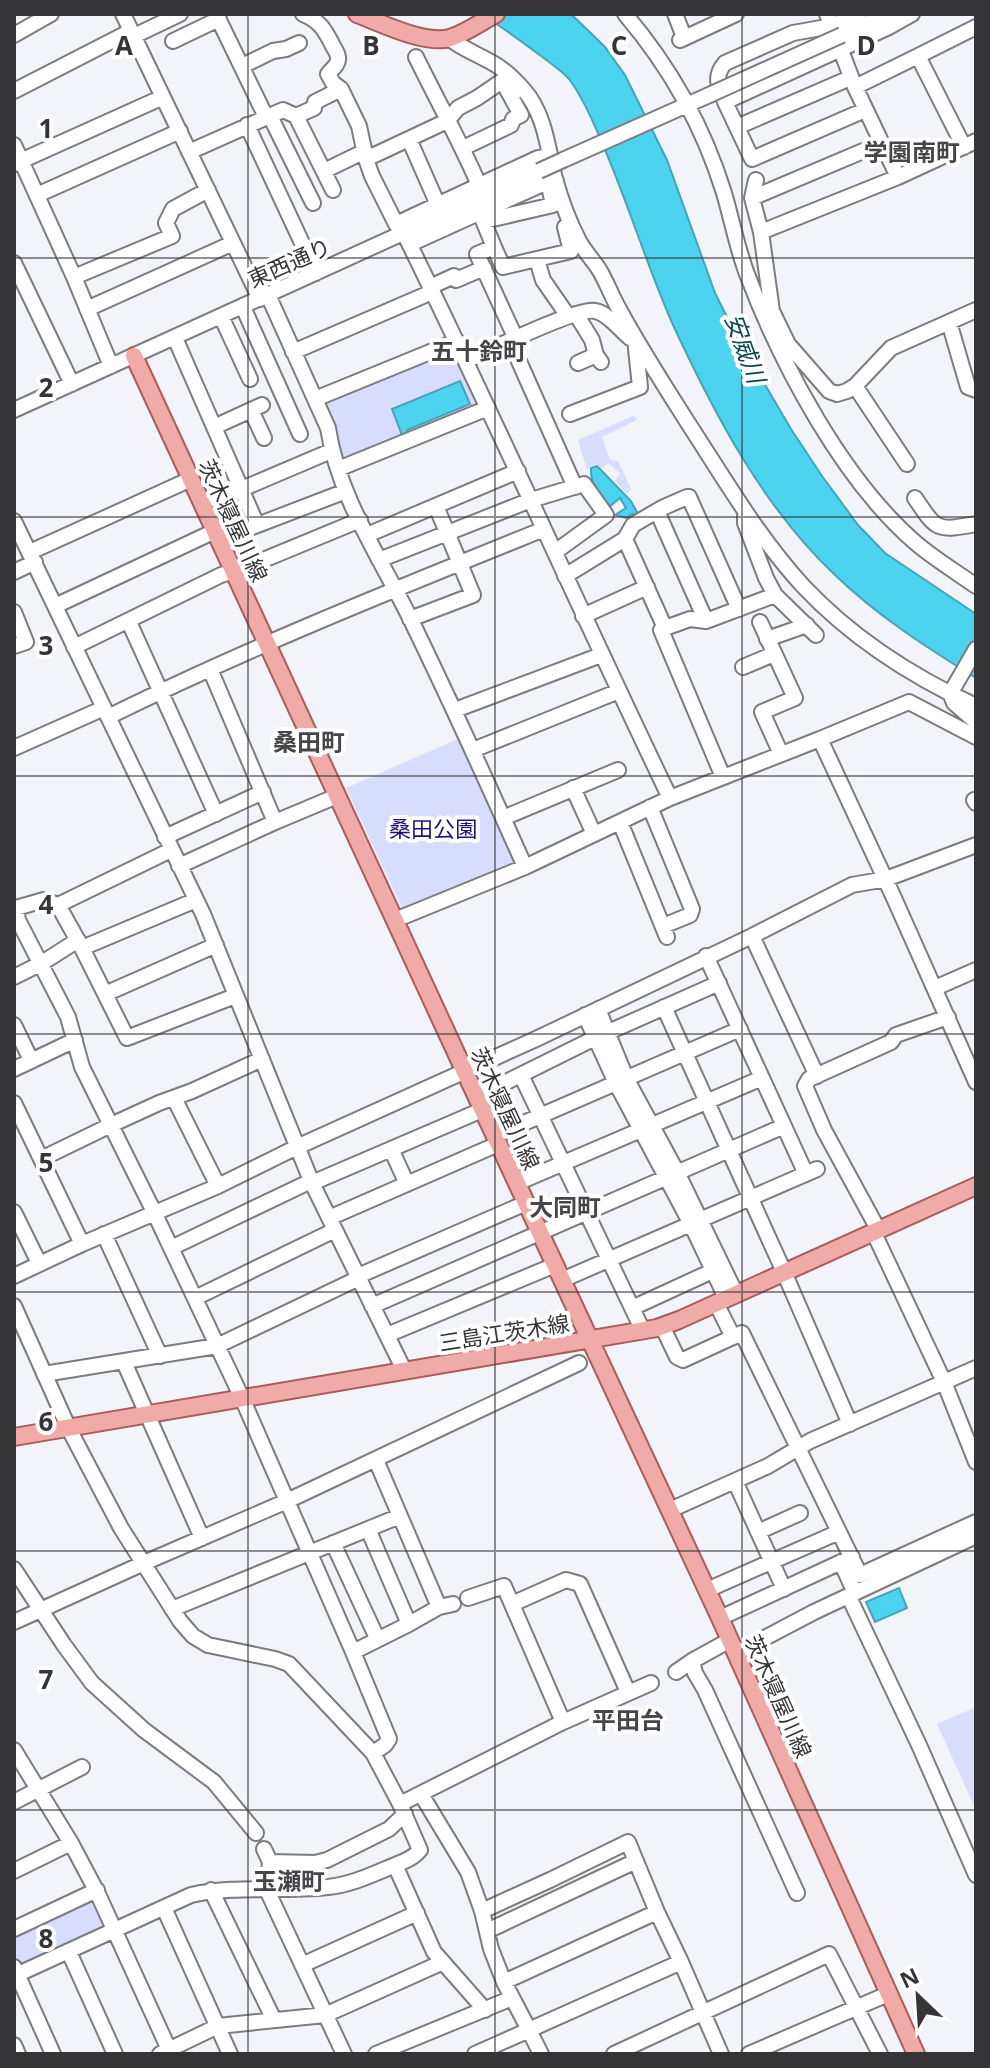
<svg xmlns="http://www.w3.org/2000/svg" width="990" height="2068" font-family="'Open Sans','Noto Sans JP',sans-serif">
	<rect width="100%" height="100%" fill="#f3f4f9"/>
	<path fill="#d9ddfd" d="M450,351L455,354L478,406L342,461L324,402Z
		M633,416L636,417L637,420L602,437L610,460L618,461L631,489L627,494L615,481L620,473L608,463L602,469L597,464L590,466L587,470L578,440Z
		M460,738L517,862L516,866L405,914L346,788Z
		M976,1707V1810L937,1724Z
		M92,1897L106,1928L23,1966L18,1965L14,1955V1932Z"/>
	<path fill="#4cd3ef" stroke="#45a4b8" stroke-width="2" d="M481,14H571L605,47L625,75L667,160L715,293L737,337L791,429L822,476L858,525L885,553L976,614V678C926,647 876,615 834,574C762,506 714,413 673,325C646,264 627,199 600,138C592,119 582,96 569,79C561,70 550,63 541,56C521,41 502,27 481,14Z
		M460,381L470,404L407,430V433L402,435L392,409Z
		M597,466L631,501L638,514H632L626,518L615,515L626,508L620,498L609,507C599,495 590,484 591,468Z
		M899,1588L907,1608L875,1622L866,1602Z"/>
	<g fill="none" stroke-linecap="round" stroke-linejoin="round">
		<defs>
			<path id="minor" d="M123,14L260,299
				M216,14L266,117
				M303,14C320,21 325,30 333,46C335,50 338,53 338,58C339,64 332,69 328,74L333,83L341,89L359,126L366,159L372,176L396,224L404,233C496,420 580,611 670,798
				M625,14C671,68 703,125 724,193C732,220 737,248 747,274C781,364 843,481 917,544C935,559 956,572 976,586
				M675,14L684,37
				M827,14L855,87L898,177
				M14,35L51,14
				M842,35L888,14
				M134,36L180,14
				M449,38C461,48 477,54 491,62C503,68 514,79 523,89C545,113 548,149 555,179C561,200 569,222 579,241C585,252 594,261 600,271C607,283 612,297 619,309C640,348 664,385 688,423C724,478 758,537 803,586C851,637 913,677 976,706
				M680,40L736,14
				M173,41L219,19
				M918,56L976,27
				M416,57C437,100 460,141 479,185
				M242,66L273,51L286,49L299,43
				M855,87L918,56L964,147
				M14,91L131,31
				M724,99C718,85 714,76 725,63L793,33L832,26L859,14
				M865,110L752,159L725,102L889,27L912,14
				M270,116L313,203
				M296,116L333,190
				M247,125L316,273
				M737,127L850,78
				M409,139L438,205
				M882,143L752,198L761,232L772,311L788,344L829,391L837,394L847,391L855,386L891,348L976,310
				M14,145L74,277L111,366
				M463,148L511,125L513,119L521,115L504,84
				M189,152L283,110L296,116L314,108L315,102L341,89
				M366,159L447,121L458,108L477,98L502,81L515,92
				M563,160L707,96
				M14,164L163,97
				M324,171L365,151
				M37,195L180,131
				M752,198L756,180
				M480,213L494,247L477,254L516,339
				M396,224L538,158L543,157L553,205L484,221
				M761,232L898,177L976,141
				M410,244L547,182L556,181
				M494,247L503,267L571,251L565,227
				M537,260L543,280L568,316
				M14,263L72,384
				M74,277L172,236L166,223L173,209L208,190
				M430,287L454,276L456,280L484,268
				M268,295L328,428C338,496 380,557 410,618C450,700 488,784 525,867
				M243,307L300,434
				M87,309L233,243
				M576,314L592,340L596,355L601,362
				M221,316L250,379
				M949,322L968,387L976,390
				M175,338L257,525
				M510,341L575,487
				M293,352L432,292
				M466,361C488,351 578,307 595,311C608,313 620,330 630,338L635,339L640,387L570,414
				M578,363L596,355
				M855,386L907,464
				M315,399L457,341
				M14,410L539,171
				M251,410L264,438
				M214,427L262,405
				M338,469L488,408
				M915,498C937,531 937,531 976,524
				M216,500L331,451
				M657,511L706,621
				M14,521L203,914L312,1183L404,1370
				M234,534L346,491
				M367,535L518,471
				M625,539L633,525L662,508L687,497H689L739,609
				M30,552L191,479
				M379,560L531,500L584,484L606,515L555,552
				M14,572L35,562
				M565,576L625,539L665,628L661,630L723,777
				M775,595L816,635
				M55,606L215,531
				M14,612L26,642L14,646
				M583,616L647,587
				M410,619L473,595L436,506
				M129,622L216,814
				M760,622L795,698L762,712L781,754
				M665,628L690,619L706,621L775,595L766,578L745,523V516
				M767,639L807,625
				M74,647L221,575L244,568L360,520
				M743,667L774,654
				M210,669L275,822
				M950,694L976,649
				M952,698L954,703L976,722
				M455,710L601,655
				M108,717C250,647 398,588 544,529
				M820,739L909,702L976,737
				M14,748L104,708
				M473,750L619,691
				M573,788L594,834
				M974,800L976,803
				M650,807L692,909L690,915L663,926
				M503,818L618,770
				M620,822L667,937
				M165,837L263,792
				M171,850L58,905L44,900L16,908L18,920L68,1017L82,1067L154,1212L242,1398L353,1652
				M179,866L275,822L337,796
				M58,905L82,948L127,1038L235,996
				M395,920L525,867L670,798L820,739L894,898L976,1082
				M752,936L817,1076
				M82,948L196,900
				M706,956L806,1174
				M14,977L42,963L78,940
				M935,988L976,970
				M105,994L216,945
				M664,1007L784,1272L850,1424
				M598,1009L626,1078L677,1172L736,1294
				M585,1015L616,1083L691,1224L726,1298
				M14,1025L31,1060
				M14,1069L75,1040
				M521,1075L643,1331
				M476,1097L595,1038L719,983
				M174,1098L218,1186
				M14,1103L82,1244
				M494,1136L740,1029
				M391,1149L407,1184
				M41,1159L111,1125L159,1103L192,1091L262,1059
				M312,1183L482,1110
				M517,1183L762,1078
				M14,1212L39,1263
				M329,1218L498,1144
				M879,1231L824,1130L805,1086L809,1079L891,1042L896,1035L948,1017
				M874,1233L944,1382L976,1462
				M104,1234L160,1356
				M171,1248L311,1181
				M14,1276L82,1244L218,1186L297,1147L536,1039L752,936L852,885L886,879L976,845
				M358,1276L526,1203
				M562,1280L817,1169
				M195,1298L335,1230
				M14,1306L69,1429L121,1528L180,1621L193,1636L208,1645L275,1659L289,1664L373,1753L400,1804L420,1850C412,1860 399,1863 388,1868C369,1876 349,1885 328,1887C283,1892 236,1885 191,1895L14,1976
				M372,1306L784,1126
				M632,1308L719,1268
				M662,1326L677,1357L683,1360L733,1337L716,1303
				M387,1335L555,1265
				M733,1337L742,1333L860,1575L976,1522
				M124,1362L202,1538
				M44,1374L217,1346L359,1278
				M376,1460L439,1607
				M735,1481L784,1589
				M670,1510L768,1466L810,1441L976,1368
				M368,1529L409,1624L439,1607L453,1604
				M758,1532L800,1513
				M333,1543L377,1638
				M841,1562L855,1593
				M14,1569L64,1645L92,1683L144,1730L214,1782L256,1833
				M707,1590L839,1532
				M849,1597L919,1745L976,1875
				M468,1598L504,1586L563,1722
				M512,1604L566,1580L580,1584L628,1692
				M172,1609L400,1516
				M720,1618L852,1557
				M14,1622L144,1563L287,1501L579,1363
				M736,1653L814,1612L976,1536
				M692,1661L695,1673L705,1690L797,1893
				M676,1672L692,1661L730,1640
				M14,1750L71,1843L97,1892L171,2054
				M373,1753L385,1745L389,1739L353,1652L409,1624
				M421,1794L468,1872L482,1911L491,1949L504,1982L529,2030L681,1962L657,1912L628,1842L550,1880L482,1911
				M14,1802L82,1767
				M400,1804L563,1722L651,1683
				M264,1849L270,1862L267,1890L344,2054
				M270,1862L315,1863L327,1860L389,1829L405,1814
				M395,1865L434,1952L485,2010
				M14,1871L71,1843
				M211,1890L274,2020
				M164,1908L230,2054
				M14,1929L97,1890
				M487,1931L636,1861
				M69,1952L115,2054
				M681,1962L721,2054
				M302,1965L417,1913
				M14,1967L53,2054
				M504,1982L657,1912
				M14,2045L18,2054
				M160,2054L218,2026L325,2015L443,1962
				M376,2054L512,1998
				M475,2054L529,2030L541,2054
				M614,2054L829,1954L880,2054
				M749,2054L888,1994"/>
			<path id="major" d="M357,14C381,23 425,45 450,38C466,33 481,22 496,14
				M134,356L464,1070L720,1618L916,2054
				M14,1437L657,1328L679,1320L976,1186"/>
		</defs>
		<use href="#minor" stroke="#7b7b80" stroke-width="18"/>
		<use href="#major" stroke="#a85c5b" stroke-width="20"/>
		<use href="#minor" stroke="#fff" stroke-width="14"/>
		<use href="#major" stroke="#f0aaa8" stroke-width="16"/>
		<defs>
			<path id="minor-bridge" d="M707,96L842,35
				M539,171L563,160"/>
		</defs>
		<use href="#minor-bridge" stroke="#7b7b80" stroke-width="18" stroke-linecap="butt"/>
		<use href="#minor-bridge" stroke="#fff" stroke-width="14"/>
	</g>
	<path fill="none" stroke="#353538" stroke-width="2" stroke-opacity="0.55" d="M248,14V2054M495,14V2054M742,14V2054M14,258H976M14,517H976M14,776H976M14,1034H976M14,1292H976M14,1551H976M14,1810H976"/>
	<g text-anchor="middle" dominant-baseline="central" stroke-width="8" stroke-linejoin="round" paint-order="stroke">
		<g font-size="22" fill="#353538" stroke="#fff">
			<text transform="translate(289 262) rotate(-24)">東西通り</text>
			<text transform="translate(234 520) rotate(65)">茨木寝屋川線</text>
			<text transform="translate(506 1108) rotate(65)">茨木寝屋川線</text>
			<text transform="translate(504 1332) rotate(-9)">三島江茨木線</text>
			<text transform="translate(779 1696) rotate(66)">茨木寝屋川線</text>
		</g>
		<g font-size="22" fill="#231171" stroke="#fff">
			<text x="433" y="828">桑田公園</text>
		</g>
		<g font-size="24" font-weight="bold" fill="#45454a" stroke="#fff">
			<text x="912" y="151">学園南町</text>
			<text x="479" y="350">五十鈴町</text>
			<text x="309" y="741">桑田町</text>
			<text x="565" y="1206">大同町</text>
			<text x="628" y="1719">平田台</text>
			<text x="289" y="1880">玉瀬町</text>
		</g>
		<g font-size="24" font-style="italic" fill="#0b4753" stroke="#fff">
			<text transform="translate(746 348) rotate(70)">安威川</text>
		</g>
	</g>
	<g font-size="26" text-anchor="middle" font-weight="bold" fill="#353538" stroke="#fff" stroke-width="8" stroke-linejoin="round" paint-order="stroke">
		<text x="124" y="55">A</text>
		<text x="371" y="55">B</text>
		<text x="619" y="55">C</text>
		<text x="866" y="55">D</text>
		<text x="46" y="138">1</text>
		<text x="46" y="397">2</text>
		<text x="46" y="655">3</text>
		<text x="46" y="914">4</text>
		<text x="46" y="1172">5</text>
		<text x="46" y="1431">6</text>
		<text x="46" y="1689">7</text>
		<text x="46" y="1948">8</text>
	</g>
	<rect width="990" height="2068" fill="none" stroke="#353538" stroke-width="32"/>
	<g transform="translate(918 1996) rotate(335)" stroke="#ffffff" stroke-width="6" paint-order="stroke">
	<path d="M0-6L14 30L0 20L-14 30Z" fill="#353538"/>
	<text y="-12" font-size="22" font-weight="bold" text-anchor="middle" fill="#353538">N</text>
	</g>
</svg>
